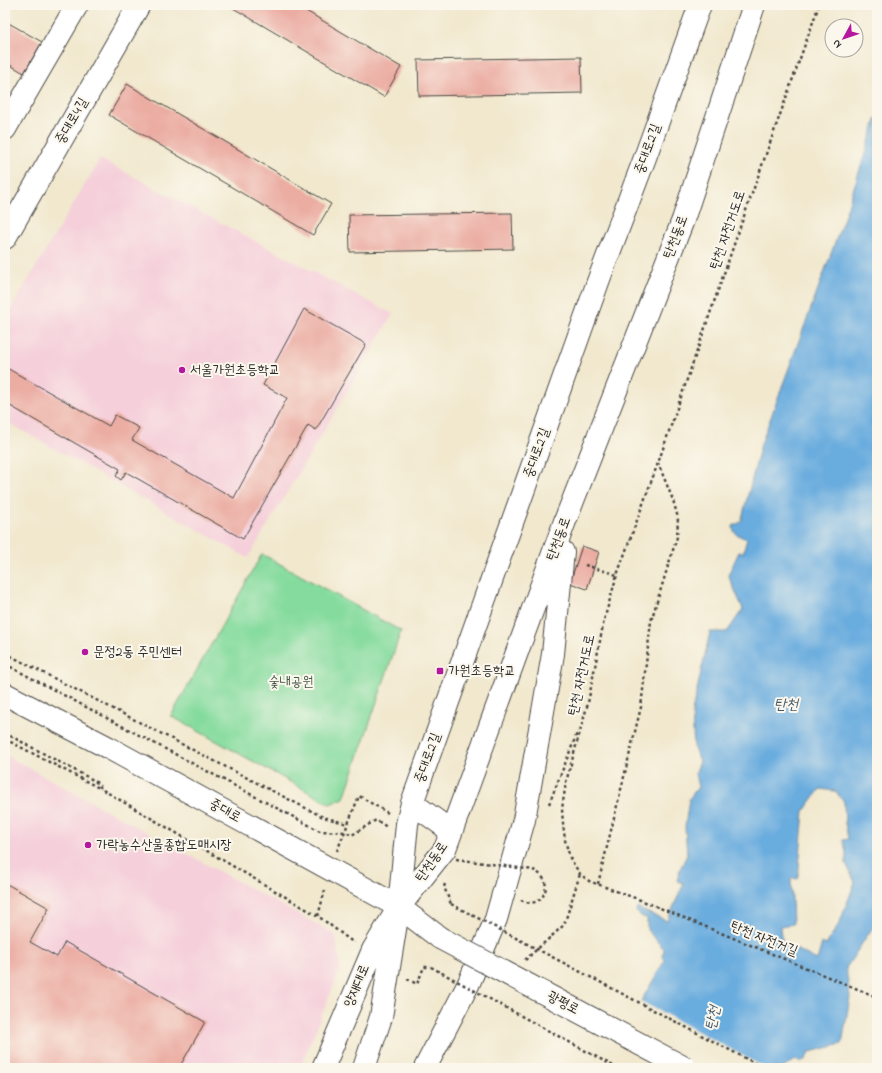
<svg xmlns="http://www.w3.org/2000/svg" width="882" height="1073" font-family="'Indie Flower','Poor Story',sans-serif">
	<rect width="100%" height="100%" fill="#fbf7ec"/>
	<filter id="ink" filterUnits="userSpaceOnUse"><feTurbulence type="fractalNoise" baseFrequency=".025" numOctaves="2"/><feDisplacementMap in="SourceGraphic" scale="8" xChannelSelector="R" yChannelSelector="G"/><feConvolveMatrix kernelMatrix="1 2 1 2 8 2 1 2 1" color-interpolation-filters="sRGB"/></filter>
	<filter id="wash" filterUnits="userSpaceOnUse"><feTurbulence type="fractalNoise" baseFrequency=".012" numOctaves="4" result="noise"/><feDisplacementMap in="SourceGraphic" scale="16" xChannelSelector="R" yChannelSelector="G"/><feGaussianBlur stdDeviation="0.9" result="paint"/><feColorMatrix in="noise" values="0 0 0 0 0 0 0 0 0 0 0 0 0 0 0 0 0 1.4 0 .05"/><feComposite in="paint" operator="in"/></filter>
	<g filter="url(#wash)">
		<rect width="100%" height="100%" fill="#f1e8ce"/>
		<path fill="#f5cfda" d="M100,159L393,314L248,558L5,421V319Z
			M5,755L336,935L340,970L300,1068H5Z"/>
		<path fill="#85db9e" stroke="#588364" d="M262,554L401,631L344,798L330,804L171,716Z"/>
		<path fill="#69acde" stroke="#4a6c84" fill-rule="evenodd" d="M877,117V921L846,968L850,997L842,1044L810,1052L806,1059L800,1062L795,1060L783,1068H602L665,960L663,957L664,949L647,930V918L643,917L636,912L637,908L667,921L684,883L677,881L680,869L687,855L685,827L689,799L698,787L695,774L700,761L694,749L692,712L710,632H727L743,609L728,575L739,552L743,553L747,539C740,536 733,535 733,526L741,522L761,444L843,221ZM820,789L835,791L844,802L845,823L848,839L843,840L846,852V864L855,882L840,922L826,945L822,943L817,960L786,944L781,937L780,926L793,924L791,878L798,879L804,811Z"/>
		<path fill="#f1e8ce" d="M639,1000L766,1068H612L602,1063Z"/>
		<g id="blocks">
			<path fill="#ebaca2" d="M228,5H296L401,67L384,97Z
				M5,21L42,42L24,73L5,62Z
				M581,57L582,93L419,96L418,60Z
				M127,84L331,204L313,235L109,115Z
				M512,213L513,249L350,252L349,215Z
				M304,309L366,344L316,430L308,425L243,539L126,472L121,480L116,476L120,469L5,403V367L109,426L115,415L139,428L132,440L234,498L287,398L263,385Z
				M582,546L599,552L587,589L570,583Z
				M5,883L49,908L30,942L57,957L65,942L205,1022L179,1068H5Z"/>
		</g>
	</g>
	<g filter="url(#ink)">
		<use href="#blocks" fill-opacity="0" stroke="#494743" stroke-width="1"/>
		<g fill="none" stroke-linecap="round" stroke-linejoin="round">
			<defs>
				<path id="minor" d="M5,129L77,5
					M5,238L139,5
					M323,1068L373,950L399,907L445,849L565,521L683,220L754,5
					M364,1068L381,1017L397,917
					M425,1068L468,985L496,919L524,820L553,654L563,552"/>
				<path id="major" d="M5,694L109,748L399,907L440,938
					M412,803L451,831
					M399,907L407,824L412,803L599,279L643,163L700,5"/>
			</defs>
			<use href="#minor" stroke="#494743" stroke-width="24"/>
			<use href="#major" stroke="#494743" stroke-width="24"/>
			<path stroke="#494743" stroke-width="2.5" stroke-dasharray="3 3" stroke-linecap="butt" d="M819,5L738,233L658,463L617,575L604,620L588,703L566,782L562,809L563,824L565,840L570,858L580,874L589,881L643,901L877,997
				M585,565L617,575
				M5,653L323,817L348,824
				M5,664L320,831L345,832L352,835L376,820L387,827
				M5,733L95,781L103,790L318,916L354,943
				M5,739L101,789
				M549,804L578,731
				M337,851L359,796L388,813
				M445,884L444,887L451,904
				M598,884L641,707L651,621L677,537L678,518L673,500L658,463
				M521,900C542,912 558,881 533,870
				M318,916L325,890
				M525,960L564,925L580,874
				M407,979L417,984L424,967H431"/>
			<use href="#minor" stroke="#fff" stroke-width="22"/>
			<use href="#major" stroke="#fff" stroke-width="22"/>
			<defs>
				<path id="major-bridge" d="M440,938L685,1068"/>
			</defs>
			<use href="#major-bridge" stroke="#494743" stroke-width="24" stroke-linecap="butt"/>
			<path stroke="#494743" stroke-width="2.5" stroke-dasharray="3 3" stroke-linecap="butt" d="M456,859L533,870
				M451,904L764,1068
				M431,967L617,1068"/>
			<use href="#major-bridge" stroke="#fff" stroke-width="22"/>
		</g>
	</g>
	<g fill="#b5179e" stroke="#fbf7ec" stroke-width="1.5">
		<circle cx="182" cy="370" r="4"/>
		<circle cx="85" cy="652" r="4"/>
		<rect x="436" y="667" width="8" height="8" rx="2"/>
		<circle cx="88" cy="845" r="4"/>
	</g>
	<g text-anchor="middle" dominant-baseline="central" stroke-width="4" stroke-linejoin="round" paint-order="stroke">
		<g font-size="14" fill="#2b2b2b" stroke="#fbf7ec">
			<text transform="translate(72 121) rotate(-60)">중대로4길</text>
			<text transform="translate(648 149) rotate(-70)">중대로2길</text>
			<text transform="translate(728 230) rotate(-71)">탄천 자전거도로</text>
			<text transform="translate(676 237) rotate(-69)">탄천동로</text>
			<text transform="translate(537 453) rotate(-70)">중대로2길</text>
			<text transform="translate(559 539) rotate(-70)">탄천동로</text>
			<text transform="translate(582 675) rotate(-78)">탄천 자전거도로</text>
			<text transform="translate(428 758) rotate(-70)">중대로2길</text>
			<text transform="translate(225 811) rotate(29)">중대로</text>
			<text transform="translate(432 862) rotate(-55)">탄천동로</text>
			<text transform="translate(764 939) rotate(22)">탄천 자전거길</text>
			<text transform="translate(357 986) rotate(-67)">양재대로</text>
			<text transform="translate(563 1003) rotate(28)">광평로</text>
		</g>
		<g font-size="14" fill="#2b2b2b" stroke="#fbf7ec" text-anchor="start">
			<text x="190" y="370">서울가원초등학교</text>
			<text x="93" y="652">문정2동 주민센터</text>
			<text x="448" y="671">가원초등학교</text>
			<text x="96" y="845">가락농수산물종합도매시장</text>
		</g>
		<g font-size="14" fill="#425748" stroke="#fbf7ec">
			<text x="291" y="682">숯내공원</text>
		</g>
		<g font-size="15" font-style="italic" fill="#41586a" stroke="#fbf7ec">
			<text x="786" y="705">탄천</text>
			<text transform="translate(713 1018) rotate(-78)">탄천</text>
		</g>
	</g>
	<rect width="882" height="1073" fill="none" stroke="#fbf7ec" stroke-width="20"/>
	<g transform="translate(844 38) rotate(230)"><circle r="19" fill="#fbf7ec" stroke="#a8a59f"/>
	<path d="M0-3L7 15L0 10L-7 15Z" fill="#b5179e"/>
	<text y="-6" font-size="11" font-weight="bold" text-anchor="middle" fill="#2b2b2b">N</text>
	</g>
</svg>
